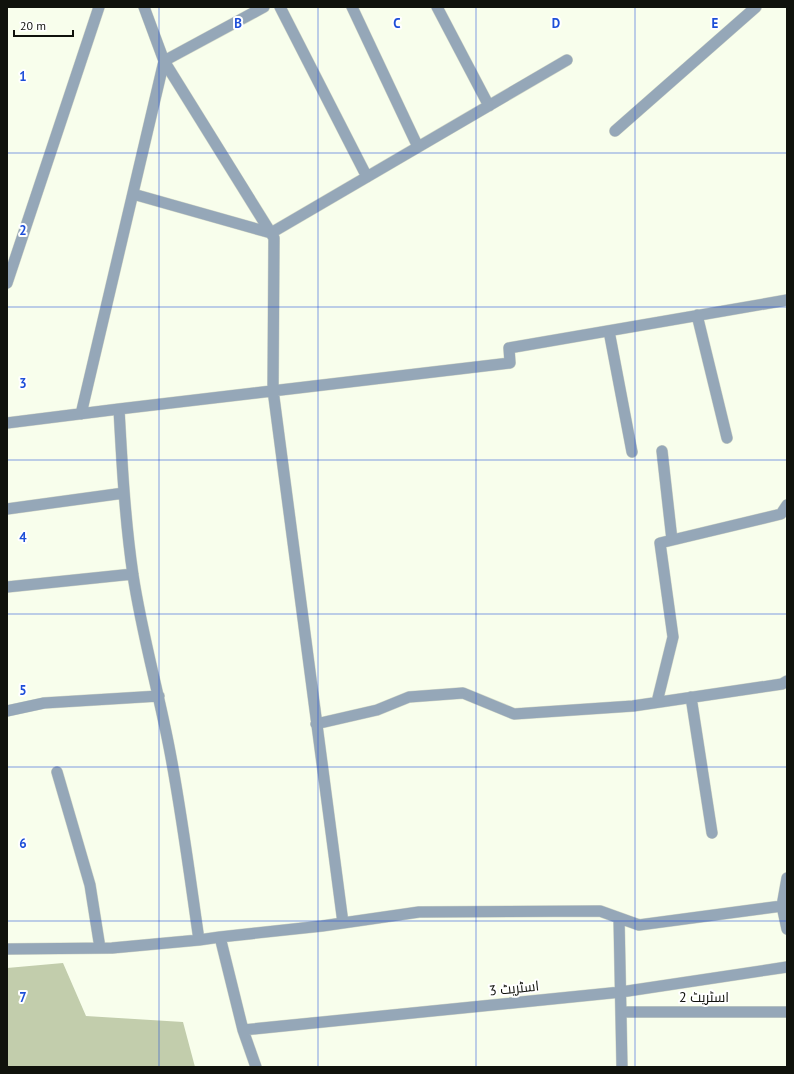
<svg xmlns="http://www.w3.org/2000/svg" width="794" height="1074" font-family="'PT Sans',Cairo,sans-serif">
	<rect width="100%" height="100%" fill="#f8feec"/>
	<path fill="#c2cdac" d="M63,963L86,1016L183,1022L195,1067H7V968Z"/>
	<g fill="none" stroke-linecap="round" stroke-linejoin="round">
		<defs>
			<path id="minor" d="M264,7L164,61L274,238L273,390L343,923
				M280,7L367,177
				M352,7L418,147
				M437,7L489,106
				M615,131L756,7
				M133,194L271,233L567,60
				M7,283L99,7
				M697,315L727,438
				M609,331L632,452
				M81,414L164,61L144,7
				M7,423L119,409
				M662,451L672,540
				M7,509L124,493
				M7,587L133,574
				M691,697L712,833
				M657,702L673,637L660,543L781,514L787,505
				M7,711L44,703L159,696
				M316,724L377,710L409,697L463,693L514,714L633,706L782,684L787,681
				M57,772L90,885L100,948
				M782,906L787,878
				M619,918L622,1067
				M220,937L322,926L419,912L600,911L639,925L782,906L787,929
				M7,949L112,948L199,940
				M621,1012H787
				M243,1030L621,992L787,967
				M256,1067L243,1030L220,937L199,940C190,878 182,815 170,752C159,693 142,635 133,575C125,520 122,465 119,409L510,363L509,348L787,300"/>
		</defs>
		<use href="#minor" stroke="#d3d8c8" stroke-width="12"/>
		<use href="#minor" stroke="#95a7b8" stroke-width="11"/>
	</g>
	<path fill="none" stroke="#1d4ed8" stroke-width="1" stroke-opacity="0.55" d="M159,7V1067M318,7V1067M476,7V1067M635,7V1067M7,153H787M7,307H787M7,460H787M7,614H787M7,767H787M7,921H787"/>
	<g text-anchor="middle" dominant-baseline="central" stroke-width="4" stroke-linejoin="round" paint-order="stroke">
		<g font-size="14" fill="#10120c" stroke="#fff">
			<text transform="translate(514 988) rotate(-6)">اسٹریٹ 3</text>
			<text x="704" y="997">اسٹریٹ 2</text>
		</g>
	</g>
	<g font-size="13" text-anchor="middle" font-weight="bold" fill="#1d4ed8" stroke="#fff" stroke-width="4" stroke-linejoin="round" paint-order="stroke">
		<text x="238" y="28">B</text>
		<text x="397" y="28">C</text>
		<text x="556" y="28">D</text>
		<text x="715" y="28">E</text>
		<text x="23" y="81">1</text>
		<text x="23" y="235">2</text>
		<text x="23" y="388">3</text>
		<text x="23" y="542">4</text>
		<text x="23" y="695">5</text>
		<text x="23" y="848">6</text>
		<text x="23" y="1002">7</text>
	</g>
	<rect width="794" height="1074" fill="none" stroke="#10120c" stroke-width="16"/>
	<path d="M14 30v6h59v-6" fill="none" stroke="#10120c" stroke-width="2"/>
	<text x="20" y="30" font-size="12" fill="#10120c" stroke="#ffffff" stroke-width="3" paint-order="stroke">20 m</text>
</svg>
